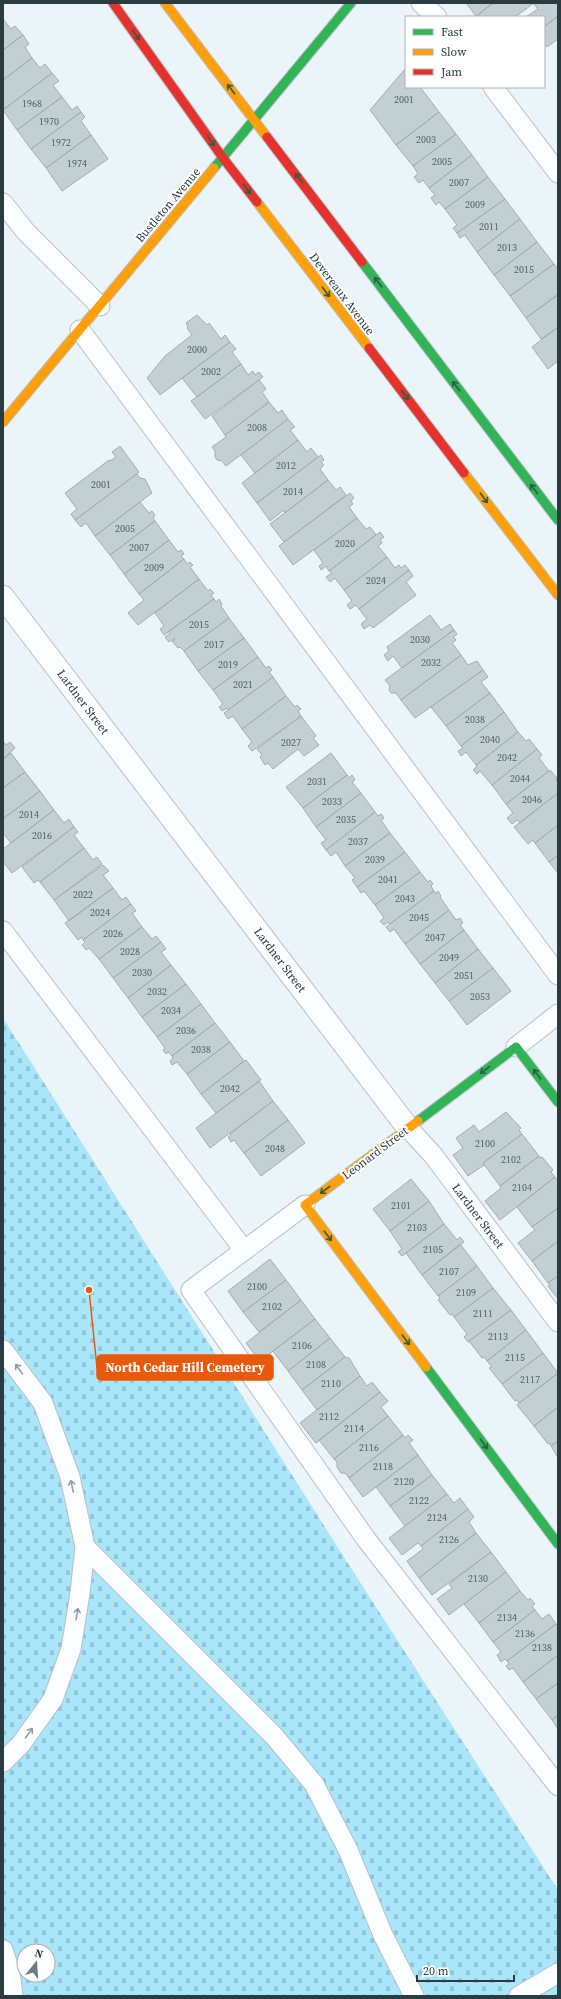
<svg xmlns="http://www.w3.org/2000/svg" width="561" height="1999" font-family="'Source Serif 4',serif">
	<defs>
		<pattern id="cemetery-stones" width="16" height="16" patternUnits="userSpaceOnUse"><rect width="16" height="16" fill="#a9e5fb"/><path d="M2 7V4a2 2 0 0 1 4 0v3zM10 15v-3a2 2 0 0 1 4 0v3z" fill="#92c5d8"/></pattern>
	</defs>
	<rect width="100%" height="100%" fill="#ebf4f8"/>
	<path fill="url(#cemetery-stones)" fill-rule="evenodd" d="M3,1018L347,1562L558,1890V1996H3ZM24,1951H48V1975H24Z"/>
	<path fill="#c3d0d3" stroke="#a1aeb0" d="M466,3H493L476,16Z
		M493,3H534L515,17H476Z
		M533,3H558V16L544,27V17H526L538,9Z
		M558,16V39L547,47L544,43V27Z
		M3,19L11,29L15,26L23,35L3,50Z
		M23,35L29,44L25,47L32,58L3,80V50Z
		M32,58L40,68L45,64L52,73L3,110V80Z
		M406,68V87H420L439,112L396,145L370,110Z
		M52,73L59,81L53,85L62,97L17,130L3,110Z
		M62,97L72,110L77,106L81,112L31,149L17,130Z
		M81,112L85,117L81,121L91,135L46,168L31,149Z
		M439,112L456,134L413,166L396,145Z
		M456,134L472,155L429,188L423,180L419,183L414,177L418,174L413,166Z
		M91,135L108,159L62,191L46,168Z
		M472,155L488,177L445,209L439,202L436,205L431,198L435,195L429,188Z
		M488,177L505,199L457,233L453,228L457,225L445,209Z
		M505,199L520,219L477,252L465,235L460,238L457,233Z
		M520,219L537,242L494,275L477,252Z
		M537,242L554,264L510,296L494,275Z
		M554,264L558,269V294L526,318L510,296Z
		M558,295V327L541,339L526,318Z
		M197,315L207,325L209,323L221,339L225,335L230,342L160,395L147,378L165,356L192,335L187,328L188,327L186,323Z
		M558,327V361L548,369L532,347Z
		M230,342L236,349L232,352L241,364L197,397L182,378Z
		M241,364L248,375L253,371L255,375L259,372L263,377L205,419L191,401Z
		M259,380L266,389L262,392L269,402L225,435L212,416Z
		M269,402L278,413L282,410L288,419L226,466L222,461L217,460L215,457V451L212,447L226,437L225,435Z
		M288,419L295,427L290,430L298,440L255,473L241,455Z
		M298,440L307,452L311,448L318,457L257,503L242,483Z
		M120,446L139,472L75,520L71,514L77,509L65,493L109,460L110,461L116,457L112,452Z
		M321,455L324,460L321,462L324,465L320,469L328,480L285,513L284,510L270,521L257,503Z
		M137,474L140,478L145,479L152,493L95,536L86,523L81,527L75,520Z
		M328,480L336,490L340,487L346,495L284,542L270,524Z
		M350,493L354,498L351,501L353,504L349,507L357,518L293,565L279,546Z
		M140,502L149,513L152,511L155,516L153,518L155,521L110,555L95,536Z
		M357,518L366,529L370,527L376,535L329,571L326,566L321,570L319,566L323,563L314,550Z
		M155,521L169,540L124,574L110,555Z
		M380,532L384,537L380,540L382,543L378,546L387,557L344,590L335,578L330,582L326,577L332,573L329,571Z
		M169,540L178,552L181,550L184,554L181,556L184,559L139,594L124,574Z
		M387,557L395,568L399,565L401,568L405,565L409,570L359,609L356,605L350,609L347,605L352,601L344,590Z
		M184,559L187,564L190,562L193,565L190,567L199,579L138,625L128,613L144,600L139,594Z
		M409,570L413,576L406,582L416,595L373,628L370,625L364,629L361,624L367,619L359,609Z
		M199,579L208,591L210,589L214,593L211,595L214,599L164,635L160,629L164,626L155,613Z
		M214,599L216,602L219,599L222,604L221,606L229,618L184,651L180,647L178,648L172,641L175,639L174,638L169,642L165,637L170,633L169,631Z
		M430,615L441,630L450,624L454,630L402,668L393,656L388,661L384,655L389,651L387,647Z
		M229,618L244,638L198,671L184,651Z
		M454,630L457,634L453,637L456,640L452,643L461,655L401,700L396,693H391L389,690L390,686L385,680Z
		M244,638L258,657L213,690L198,671Z
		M461,655L468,665L477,661L483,670L415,718L401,700Z
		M258,657L266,668L269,666L272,670L269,672L273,677L228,710L227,708L222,711L219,707L223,704L213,690Z
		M483,670L488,677L481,682L490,693L446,726L431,707Z
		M273,677L286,696L242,729L233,716L228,719L224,713Z
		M490,693L504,712L461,746L446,726Z
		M286,696L295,707L297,705L301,709L298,711L301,716L252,751L248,746L252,742L242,729Z
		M504,712L518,732L476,765L466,752L461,756L458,751L463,748L461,746Z
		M301,716L316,736L313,738L319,745L304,756L298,749L273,769L268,763L265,765L260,757L262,755L257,749Z
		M518,732L526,741L529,739L537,749L492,785L480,771L477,774L473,770L477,766L476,765Z
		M3,741L6,745L10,742L15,748L3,759Z
		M537,749L542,755L539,758L549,771L506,804L492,785Z
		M11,753L25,772L3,788V759Z
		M331,753L347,775L303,808L286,787Z
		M549,771H551L557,778L556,781L558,780V793L520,823L517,820L512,824L507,818L513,813L506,804Z
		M25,772L40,791L3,819V788Z
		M347,775L349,778L352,775L355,780L352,782L361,793L316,827L303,808Z
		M40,791L54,810L11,843L3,833V819Z
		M361,793L375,812L326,850L321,843L326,840L316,827Z
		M558,793V825L535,843L533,840L528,844L514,827Z
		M54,810L64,823L69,819L74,827L12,873L3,862V849Z
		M375,812L378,816L381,814L384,818L381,820L390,833L345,866L336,852L331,856L326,850Z
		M558,825V855L549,862L535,843Z
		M74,827L78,832L74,835L84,848L40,882L38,880L34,883L22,867Z
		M390,833L405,852L357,887L352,880L355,878L345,866Z
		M84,848L93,860L97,857L102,864L54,900L40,882Z
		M405,852L420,872L375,905L364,891L361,893L357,887Z
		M558,855V873L549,862Z
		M103,865L109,871L103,875L113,888L69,921L54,900Z
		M420,872L428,882L430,880L433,884L431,886L434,891L390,924L388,922L384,925L380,921L384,918L375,905Z
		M113,888L122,900L126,897L131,904L83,940L82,937L78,940L65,923Z
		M434,891L436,894L438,891L441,896L440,897L449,910L405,944L394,929L390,932L386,927Z
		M131,904L136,911L132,913L142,927L99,959L89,948L86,950L82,945L85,942L83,940Z
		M449,910L456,920L460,918L463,923L460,925L464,930L420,964L405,944Z
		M142,927L152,939L156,936L161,942L113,978L99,959Z
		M464,930L478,949L435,983L420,964Z
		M161,942L166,949L161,952L171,965L128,998L113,978Z
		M478,949L493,968L449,1001L435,983Z
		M171,965L186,984L142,1017L128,998Z
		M493,968L511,991L467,1025L449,1001Z
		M186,984L201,1004L157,1037L142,1017Z
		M201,1004L215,1023L172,1056L168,1052L166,1054L163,1050L165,1048L157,1037Z
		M215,1023L230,1042L187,1074L177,1062L172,1065L170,1061L173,1058L172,1056Z
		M230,1042L244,1061L201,1094L187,1074Z
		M246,1060L261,1080L216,1113L201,1094Z
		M259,1081L273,1101L210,1148L196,1128Z
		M273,1101L288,1120L244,1153L234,1140L231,1142L228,1137L231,1135L230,1134Z
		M506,1112L521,1128L519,1130L522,1134L483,1163L484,1165L468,1176L453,1155L463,1148L456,1138L474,1125L479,1132Z
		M288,1120L305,1143L261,1176L244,1153Z
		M522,1134L539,1156L500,1186L483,1163Z
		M539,1156L540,1158L542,1157L553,1170L551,1172L555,1177L500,1220L485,1201L501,1188L500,1186Z
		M555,1177L558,1181V1208L532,1227L517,1207Z
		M411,1179L429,1201L390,1231L373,1209Z
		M429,1201L444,1224L402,1256L398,1252L402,1249L390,1231Z
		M558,1208V1241L532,1261L518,1243L535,1230L532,1227Z
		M444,1224L457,1240L460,1237L464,1242L422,1275L406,1253Z
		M558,1241V1276L548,1283L532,1261Z
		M460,1244L477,1266L438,1296L422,1275Z
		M270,1259L286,1280L243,1312L228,1291Z
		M477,1266L493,1288L454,1317L452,1314L450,1315L438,1300L440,1298L438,1296Z
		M558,1276V1299L548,1286L550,1285L548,1283Z
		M286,1280L301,1300L259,1332L243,1312Z
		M493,1288L511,1310L468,1342L464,1337L467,1334L454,1317Z
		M301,1300L315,1319L260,1361L246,1343Z
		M511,1310L526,1330L487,1361L484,1357L482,1358L469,1341Z
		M315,1319L330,1338L288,1371L273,1351Z
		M526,1330L543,1353L502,1384L489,1368L492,1367L487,1361Z
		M330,1338L345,1357L302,1390L288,1371Z
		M543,1353L558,1373L519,1403L517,1400L515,1401L502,1384Z
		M345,1357L349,1358L360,1376L317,1410L302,1390Z
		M558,1373V1407L534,1426L517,1405Z
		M360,1376L367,1386L372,1382L380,1392L316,1443L300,1423Z
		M380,1392L388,1401L381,1407L388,1416L334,1459L319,1440Z
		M558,1407V1441L551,1446L549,1443L548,1444L534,1426Z
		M388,1416L403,1435L349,1478L345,1473H341L337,1467V1462L334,1459Z
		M403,1435L405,1438L408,1435L413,1440L409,1443L418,1455L363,1497L349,1478Z
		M558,1441V1458L551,1446Z
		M418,1455L432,1475L390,1506L376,1487Z
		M432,1475L447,1494L405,1526L390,1506Z
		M447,1494L454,1503L460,1498L468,1509L421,1546L418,1543L402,1555L389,1538Z
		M468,1509L474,1517L469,1522L476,1533L419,1578L407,1561L423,1549L421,1546Z
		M476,1533L491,1552L432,1595L419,1578Z
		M491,1552L506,1572L449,1615L437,1599L452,1588L449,1584Z
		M506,1572L520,1591L479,1623L464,1604Z
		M520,1591L528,1600L530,1598L535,1604L532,1606L535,1610L493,1642L479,1623Z
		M535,1610L542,1619L549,1614L556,1624L507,1661L505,1659L501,1662L497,1655L501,1652L493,1642Z
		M556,1624L558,1627V1655L523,1682L513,1668L509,1670L506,1666L509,1664L507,1661Z
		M558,1655V1683L536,1699L523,1682Z
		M558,1683V1715L552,1720L536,1699Z
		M558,1715V1729L552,1720Z"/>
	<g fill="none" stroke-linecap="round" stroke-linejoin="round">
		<defs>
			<path id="lane" d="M421,3L437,17
				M493,87L558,173
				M3,203L26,232L100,306
				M80,330L558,975
				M3,931L244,1250
				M516,1047L558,1014
				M408,1128L433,1155L558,1322
				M305,1205L191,1290L366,1539L558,1786
				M3,1350L43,1403L70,1477L85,1547L80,1593L71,1649L53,1699L21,1744L3,1762
				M85,1547L274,1736L314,1784L348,1850L383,1935L414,1996
				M3,1950L10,1971L13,1996
				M519,1996L558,1973"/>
			<path id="street" d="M3,597L408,1128"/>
			<path id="fast" d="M214,168L351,3
				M362,262L558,520
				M418,1121L516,1047L558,1102
				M426,1367L558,1544"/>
			<path id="slow" d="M165,3L267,137
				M257,202L369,348
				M3,422L214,168
				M464,473L558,595
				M418,1121L305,1205L426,1367"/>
			<path id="jam" d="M113,3L223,158L257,202
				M267,137L362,262
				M369,348L464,473"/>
		</defs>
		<use href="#lane" stroke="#b6c1c6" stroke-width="21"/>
		<use href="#street" stroke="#b6c1c6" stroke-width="24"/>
		<use href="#fast" stroke="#b6c1c6" stroke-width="11"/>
		<use href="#slow" stroke="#b6c1c6" stroke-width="11"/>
		<use href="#jam" stroke="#b6c1c6" stroke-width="11"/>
		<use href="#lane" stroke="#fcfdfe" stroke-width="19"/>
		<use href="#street" stroke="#fcfdfe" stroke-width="22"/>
		<use href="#fast" stroke="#30b455" stroke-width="9"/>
		<use href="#slow" stroke="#ff9f0a" stroke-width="9"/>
		<use href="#jam" stroke="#e5322d" stroke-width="9"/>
	</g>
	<defs><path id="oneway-shaft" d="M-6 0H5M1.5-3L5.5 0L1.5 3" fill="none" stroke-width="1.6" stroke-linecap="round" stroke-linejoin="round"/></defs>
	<g stroke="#2c5f47">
		<use href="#oneway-shaft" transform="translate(136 35) rotate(55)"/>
		<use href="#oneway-shaft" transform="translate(231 89) rotate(-128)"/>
		<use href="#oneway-shaft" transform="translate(211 141) rotate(55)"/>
		<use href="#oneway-shaft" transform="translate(299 178) rotate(-127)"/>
		<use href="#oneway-shaft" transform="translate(247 189) rotate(53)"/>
		<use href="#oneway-shaft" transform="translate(378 282) rotate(-127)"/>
		<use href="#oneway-shaft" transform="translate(326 292) rotate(53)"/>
		<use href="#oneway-shaft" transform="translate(456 386) rotate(-127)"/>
		<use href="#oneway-shaft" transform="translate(405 395) rotate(53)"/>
		<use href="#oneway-shaft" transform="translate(534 489) rotate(-127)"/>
		<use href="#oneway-shaft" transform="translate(484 498) rotate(53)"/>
		<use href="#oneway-shaft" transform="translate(485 1070) rotate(143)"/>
		<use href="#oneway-shaft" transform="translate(537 1074) rotate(-127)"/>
		<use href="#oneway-shaft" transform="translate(325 1190) rotate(143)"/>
		<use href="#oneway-shaft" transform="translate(328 1236) rotate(53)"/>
		<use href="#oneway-shaft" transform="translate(406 1340) rotate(53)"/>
		<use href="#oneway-shaft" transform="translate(484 1444) rotate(53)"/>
	</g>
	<g stroke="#939ca0">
		<use href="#oneway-shaft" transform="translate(19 1369) rotate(-126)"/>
		<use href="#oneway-shaft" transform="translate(72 1486) rotate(-102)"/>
		<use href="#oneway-shaft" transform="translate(77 1614) rotate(-81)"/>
		<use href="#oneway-shaft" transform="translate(29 1733) rotate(-55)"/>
	</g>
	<g text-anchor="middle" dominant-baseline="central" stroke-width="4" stroke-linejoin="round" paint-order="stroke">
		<g font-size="10" fill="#506066">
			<text x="404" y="99">2001</text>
			<text x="32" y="103">1968</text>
			<text x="49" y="121">1970</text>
			<text x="426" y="139">2003</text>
			<text x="61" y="142">1972</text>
			<text x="442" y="161">2005</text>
			<text x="77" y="163">1974</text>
			<text x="459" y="182">2007</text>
			<text x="475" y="204">2009</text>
			<text x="489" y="226">2011</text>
			<text x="507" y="247">2013</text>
			<text x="524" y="269">2015</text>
			<text x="197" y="349">2000</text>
			<text x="211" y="371">2002</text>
			<text x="257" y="427">2008</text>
			<text x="286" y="465">2012</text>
			<text x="101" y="484">2001</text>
			<text x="293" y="491">2014</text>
			<text x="125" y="528">2005</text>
			<text x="345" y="543">2020</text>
			<text x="139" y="547">2007</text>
			<text x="154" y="567">2009</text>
			<text x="376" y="580">2024</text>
			<text x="199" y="624">2015</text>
			<text x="420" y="639">2030</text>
			<text x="214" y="644">2017</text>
			<text x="431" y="662">2032</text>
			<text x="228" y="664">2019</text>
			<text x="243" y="684">2021</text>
			<text x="475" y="719">2038</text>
			<text x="490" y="739">2040</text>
			<text x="291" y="742">2027</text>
			<text x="507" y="757">2042</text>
			<text x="520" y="778">2044</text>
			<text x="317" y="781">2031</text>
			<text x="532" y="799">2046</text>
			<text x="332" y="801">2033</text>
			<text x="29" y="814">2014</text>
			<text x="346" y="819">2035</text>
			<text x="42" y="835">2016</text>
			<text x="358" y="841">2037</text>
			<text x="375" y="859">2039</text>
			<text x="388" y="879">2041</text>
			<text x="83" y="894">2022</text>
			<text x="405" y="898">2043</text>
			<text x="100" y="912">2024</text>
			<text x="419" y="917">2045</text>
			<text x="113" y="933">2026</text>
			<text x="435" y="937">2047</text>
			<text x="130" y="951">2028</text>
			<text x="449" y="957">2049</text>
			<text x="142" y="972">2030</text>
			<text x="464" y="975">2051</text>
			<text x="157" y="991">2032</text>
			<text x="480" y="996">2053</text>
			<text x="171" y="1010">2034</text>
			<text x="186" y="1030">2036</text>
			<text x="201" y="1049">2038</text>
			<text x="230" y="1088">2042</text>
			<text x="485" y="1143">2100</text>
			<text x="275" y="1148">2048</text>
			<text x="511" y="1159">2102</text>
			<text x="522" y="1187">2104</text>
			<text x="401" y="1205">2101</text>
			<text x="417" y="1227">2103</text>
			<text x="433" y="1249">2105</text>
			<text x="449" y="1271">2107</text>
			<text x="257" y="1286">2100</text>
			<text x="466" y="1292">2109</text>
			<text x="272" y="1306">2102</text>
			<text x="483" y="1313">2111</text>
			<text x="498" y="1336">2113</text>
			<text x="302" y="1345">2106</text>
			<text x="515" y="1357">2115</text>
			<text x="316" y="1364">2108</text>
			<text x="530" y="1379">2117</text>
			<text x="331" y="1383">2110</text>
			<text x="329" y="1416">2112</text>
			<text x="354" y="1428">2114</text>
			<text x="369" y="1447">2116</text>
			<text x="383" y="1466">2118</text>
			<text x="404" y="1481">2120</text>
			<text x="419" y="1500">2122</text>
			<text x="437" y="1517">2124</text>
			<text x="449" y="1539">2126</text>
			<text x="478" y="1578">2130</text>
			<text x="507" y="1617">2134</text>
			<text x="525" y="1633">2136</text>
			<text x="542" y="1647">2138</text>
		</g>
		<g font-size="12" fill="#2a3b41" stroke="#fff">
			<text transform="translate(168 205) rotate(-50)">Bustleton Avenue</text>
			<text transform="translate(342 294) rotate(53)">Devereaux Avenue</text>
			<text transform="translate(83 702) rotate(53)">Lardner Street</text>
			<text transform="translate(280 960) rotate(53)">Lardner Street</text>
			<text transform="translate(375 1153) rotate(-37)">Leonard Street</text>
			<text transform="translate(478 1216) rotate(53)">Lardner Street</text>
		</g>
	</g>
	<path fill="none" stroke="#e8590c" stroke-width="1.5" d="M89 1290L97 1368"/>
	<circle fill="#e8590c" stroke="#fff" stroke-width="1.5" cx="89" cy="1290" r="4"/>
	<rect fill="#e8590c" stroke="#e8590c" stroke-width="1.5" x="97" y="1355" width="176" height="25" rx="4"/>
	<g font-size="13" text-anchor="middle" font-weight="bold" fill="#fff">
		<text x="185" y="1372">North Cedar Hill Cemetery</text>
	</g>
	<rect width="561" height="1999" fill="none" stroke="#2a3b41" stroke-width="8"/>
	<rect x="405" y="16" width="140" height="72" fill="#ffffff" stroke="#aab1b3"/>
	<rect x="413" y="29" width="20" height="6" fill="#30b455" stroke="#aab1b3"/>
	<text x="441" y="36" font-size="12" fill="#2a3b41">Fast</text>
	<rect x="413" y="49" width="20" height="6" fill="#ff9f0a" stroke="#aab1b3"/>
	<text x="441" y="56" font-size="12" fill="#2a3b41">Slow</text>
	<rect x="413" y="69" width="20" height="6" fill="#e5322d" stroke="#aab1b3"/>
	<text x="441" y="76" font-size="12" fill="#2a3b41">Jam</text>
	<g transform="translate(36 1963) rotate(17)"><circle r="19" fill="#ffffff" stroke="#aab1b3"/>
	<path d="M0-3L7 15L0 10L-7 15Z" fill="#6e7c81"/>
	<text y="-6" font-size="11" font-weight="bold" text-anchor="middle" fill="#2a3b41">N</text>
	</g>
	<path d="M417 1975v6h97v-6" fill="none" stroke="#2a3b41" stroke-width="2"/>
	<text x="423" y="1975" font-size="12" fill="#2a3b41" stroke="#ffffff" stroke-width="3" paint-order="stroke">20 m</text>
</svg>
